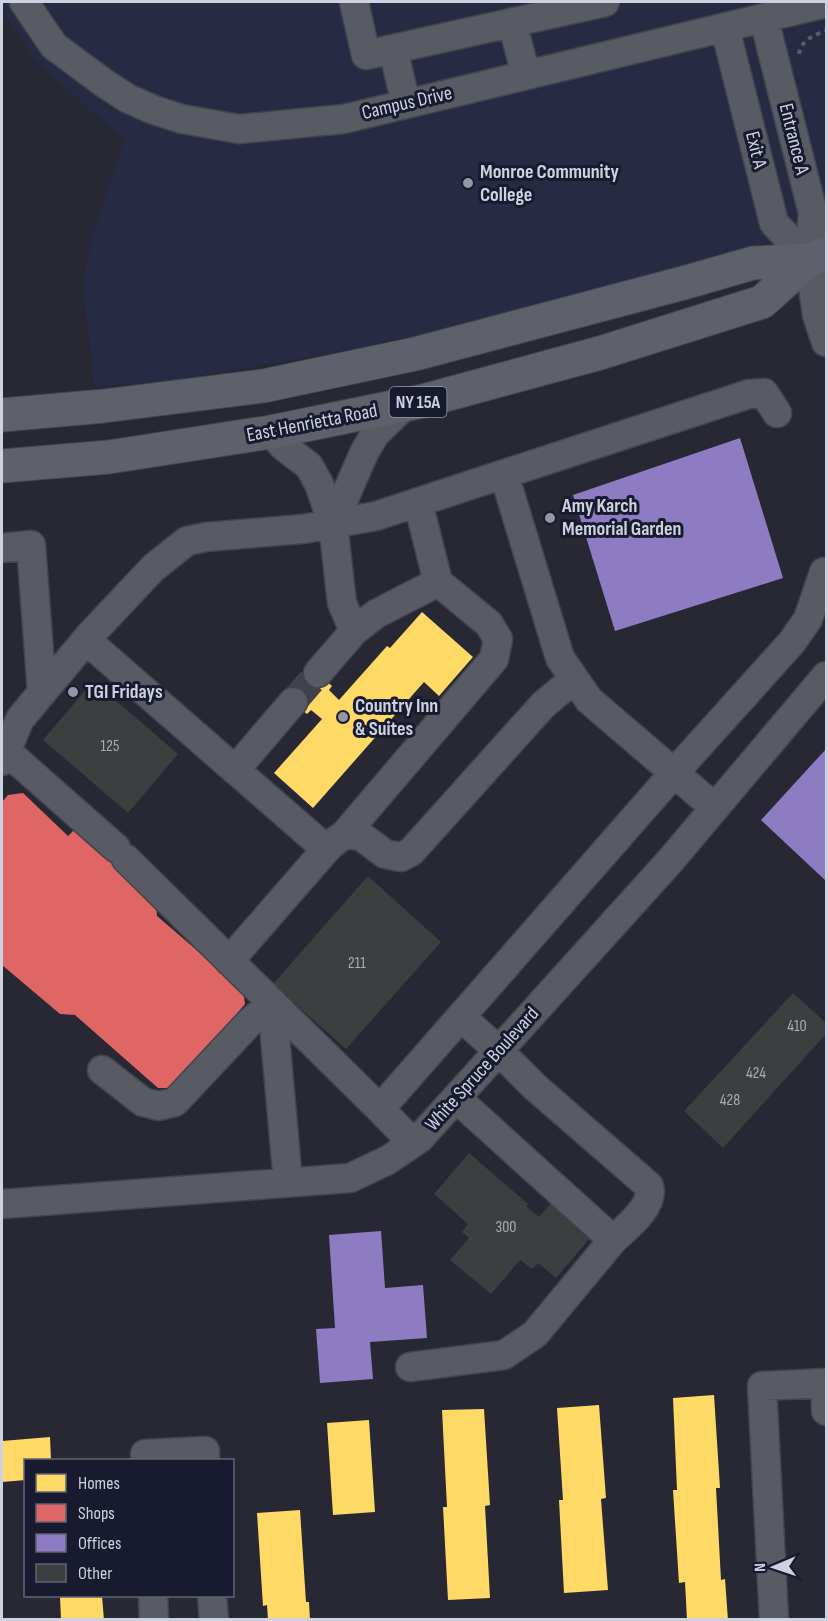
<svg xmlns="http://www.w3.org/2000/svg" width="828" height="1621" font-family="'Sofia Sans Condensed',sans-serif">
	<rect width="100%" height="100%" fill="#272833"/>
	<path fill="#272a43" d="M2,2H826V225L707,261L564,301L372,346L171,381L130,385L94,386L83,285L92,236L124,140L35,60L2,10Z"/>
	<path fill="#ffd966" d="M422,612L473,657L439,696L424,682L313,808L274,773L322,719L311,710L307,714L284,695L309,666L332,686L329,690L339,700L387,646L390,648Z
		M714,1395L720,1488H716L721,1580L725,1579L728,1620H687L685,1582L679,1583L673,1490H677L673,1398Z
		M599,1405L606,1498L601,1499L608,1590L564,1593L559,1500H563L557,1408Z
		M484,1409L490,1505L485,1506L490,1598L448,1600L443,1507H447L442,1410Z
		M369,1420L375,1512L333,1515L327,1423Z
		M50,1437L51,1460H26V1480L2,1482V1441Z
		M300,1510L306,1602H309L310,1620H268L267,1605L263,1606L257,1513Z
		M60,1596H102L104,1620H61Z"/>
	<path fill="#e06666" d="M23,793L68,836L74,830L156,902L157,916L243,990L245,1004L173,1088H158L75,1015L60,1014L2,965V802L8,795Z"/>
	<path fill="#8e7cc3" d="M740,438L783,578L615,631L573,495Z
		M826,749V881L761,820Z
		M381,1231L385,1288L423,1285L427,1338L370,1342L373,1379L320,1383L316,1329L335,1328L329,1235Z"/>
	<path fill="#3c3e40" d="M93,681L178,754L128,813L43,740Z
		M368,876L441,942L346,1049L273,984Z
		M793,993L826,1023V1034L723,1148L684,1111Z
		M469,1153L528,1204L526,1206L539,1217L551,1203L591,1237L556,1278L538,1263L532,1269L520,1260L491,1294L450,1260L469,1238L462,1232L468,1224L434,1194Z"/>
	<g fill="none" stroke-linecap="round" stroke-linejoin="round">
		<path stroke="#40414d" stroke-width="28" stroke-dasharray="28 14" stroke-linecap="butt" d="M293,702L318,673"/>
		<defs>
			<path id="minor" d="M24,2L54,46L104,83L127,98L154,110L182,119L239,129L344,119L826,3
				M354,2L366,55L393,49L406,104
				M764,19L813,213L809,260L817,315L826,342
				M512,22L526,75
				M725,28L774,223L809,260
				M393,49L605,2
				M271,432L283,446L309,466L319,484L333,524L342,603L354,631
				M333,524L364,453L375,434L406,404
				M2,548L31,545L42,693
				M86,640L326,849
				M318,673L354,631L376,614L438,582
				M2,745L6,751L116,848
				M2,761L20,719L91,634L153,568L187,541L206,537L303,529L376,516L504,474
				M235,770L293,702
				M715,808L589,700L560,658L504,474L749,394L764,393L777,413
				M345,834L494,659L498,639L489,624L438,582L418,502
				M126,859L380,1109
				M229,961L330,845L345,834L361,836L385,854L401,857L411,852L543,705L574,679
				M461,1017L499,1051L535,1087L649,1186C655,1206 627,1227 613,1240
				M102,1070L143,1102L159,1106L175,1102L248,1024L272,1003L288,1182
				M413,1143L380,1109L674,773L792,642L808,619L824,572
				M2,1204L350,1178L388,1160L419,1139L670,861L826,676
				M410,1367L504,1355L535,1334L613,1240L456,1098
				M146,1460L145,1454L205,1451V1460
				M153,1596L154,1620
				M212,1596L214,1620
				M774,1620L762,1386L825,1383L826,1411"/>
			<path id="major" d="M2,415L104,406L263,386L415,354L687,282L753,263L809,260L826,254
				M2,466L109,457L271,432L423,401L600,353L762,302L809,260"/>
		</defs>
		<use href="#minor" stroke="#42444e" stroke-width="31"/>
		<use href="#major" stroke="#42444e" stroke-width="35"/>
		<path stroke="#5a5b64" stroke-width="4" stroke-dasharray="4.5 4.5" stroke-linecap="butt" d="M799,54C801,40 814,35 826,31"/>
		<use href="#minor" stroke="#585a64" stroke-width="28"/>
		<use href="#major" stroke="#5e606c" stroke-width="33"/>
	</g>
	<g fill="#9496a3" stroke="#181b2f" stroke-width="2">
		<circle cx="468" cy="183" r="6"/>
		<circle cx="550" cy="518" r="6"/>
		<circle cx="73" cy="692" r="6"/>
		<circle cx="343" cy="717" r="6"/>
	</g>
	<g text-anchor="middle" dominant-baseline="central" stroke-width="6" stroke-linejoin="round" paint-order="stroke">
		<g font-size="16" fill="#aaacb7">
			<text x="110" y="746">125</text>
			<text x="357" y="963">211</text>
			<text x="797" y="1026">410</text>
			<text x="756" y="1073">424</text>
			<text x="730" y="1100">428</text>
			<text x="506" y="1227">300</text>
		</g>
		<rect fill="#181b2f" stroke="#979aaa" stroke-width="1.5" x="389.5" y="387" width="57" height="30" rx="4.5"/>
		<g font-size="18" font-weight="bold" fill="#ced1df">
			<text x="418" y="402">NY 15A</text>
		</g>
		<g font-size="20" fill="#ced1df" stroke="#181b2f">
			<text transform="translate(407 103) rotate(-13)">Campus Drive</text>
			<text transform="translate(794 139) rotate(76)">Entrance A</text>
			<text transform="translate(756 150) rotate(76)">Exit A</text>
			<text transform="translate(312 423) rotate(-11)">East Henrietta Road</text>
			<text transform="translate(482 1069) rotate(-48)">White Spruce Boulevard</text>
		</g>
		<g font-size="20" font-weight="bold" fill="#ced1df" stroke="#181b2f" text-anchor="start">
			<text x="480" y="172">Monroe Community<tspan x="480" dy="23">College</tspan></text>
			<text x="562" y="506">Amy Karch<tspan x="562" dy="23">Memorial Garden</tspan></text>
			<text x="85" y="692">TGI Fridays</text>
			<text x="355" y="706">Country Inn<tspan x="355" dy="23">&amp; Suites</tspan></text>
		</g>
	</g>
	<rect width="828" height="1621" fill="none" stroke="#ced1df" stroke-width="6"/>
	<rect x="24" y="1459" width="210" height="138" fill="#181b2f" stroke="#616475" stroke-width="1.5"/>
	<rect x="36" y="1474" width="30" height="18" fill="#ffd966" stroke="#616475" stroke-width="1.5"/>
	<text x="78" y="1489" font-size="18" fill="#ced1df">Homes</text>
	<rect x="36" y="1504" width="30" height="18" fill="#e06666" stroke="#616475" stroke-width="1.5"/>
	<text x="78" y="1519" font-size="18" fill="#ced1df">Shops</text>
	<rect x="36" y="1534" width="30" height="18" fill="#8e7cc3" stroke="#616475" stroke-width="1.5"/>
	<text x="78" y="1549" font-size="18" fill="#ced1df">Offices</text>
	<rect x="36" y="1564" width="30" height="18" fill="#3c3e40" stroke="#616475" stroke-width="1.5"/>
	<text x="78" y="1579" font-size="18" fill="#ced1df">Other</text>
	<g transform="translate(774 1567) rotate(268)" stroke="#181b2f" stroke-width="4.5" paint-order="stroke">
	<path d="M0-4.5L10 22L0 15L-10 22Z" fill="#ced1df"/>
	<text y="-9" font-size="16" font-weight="bold" text-anchor="middle" fill="#ced1df">N</text>
	</g>
</svg>
